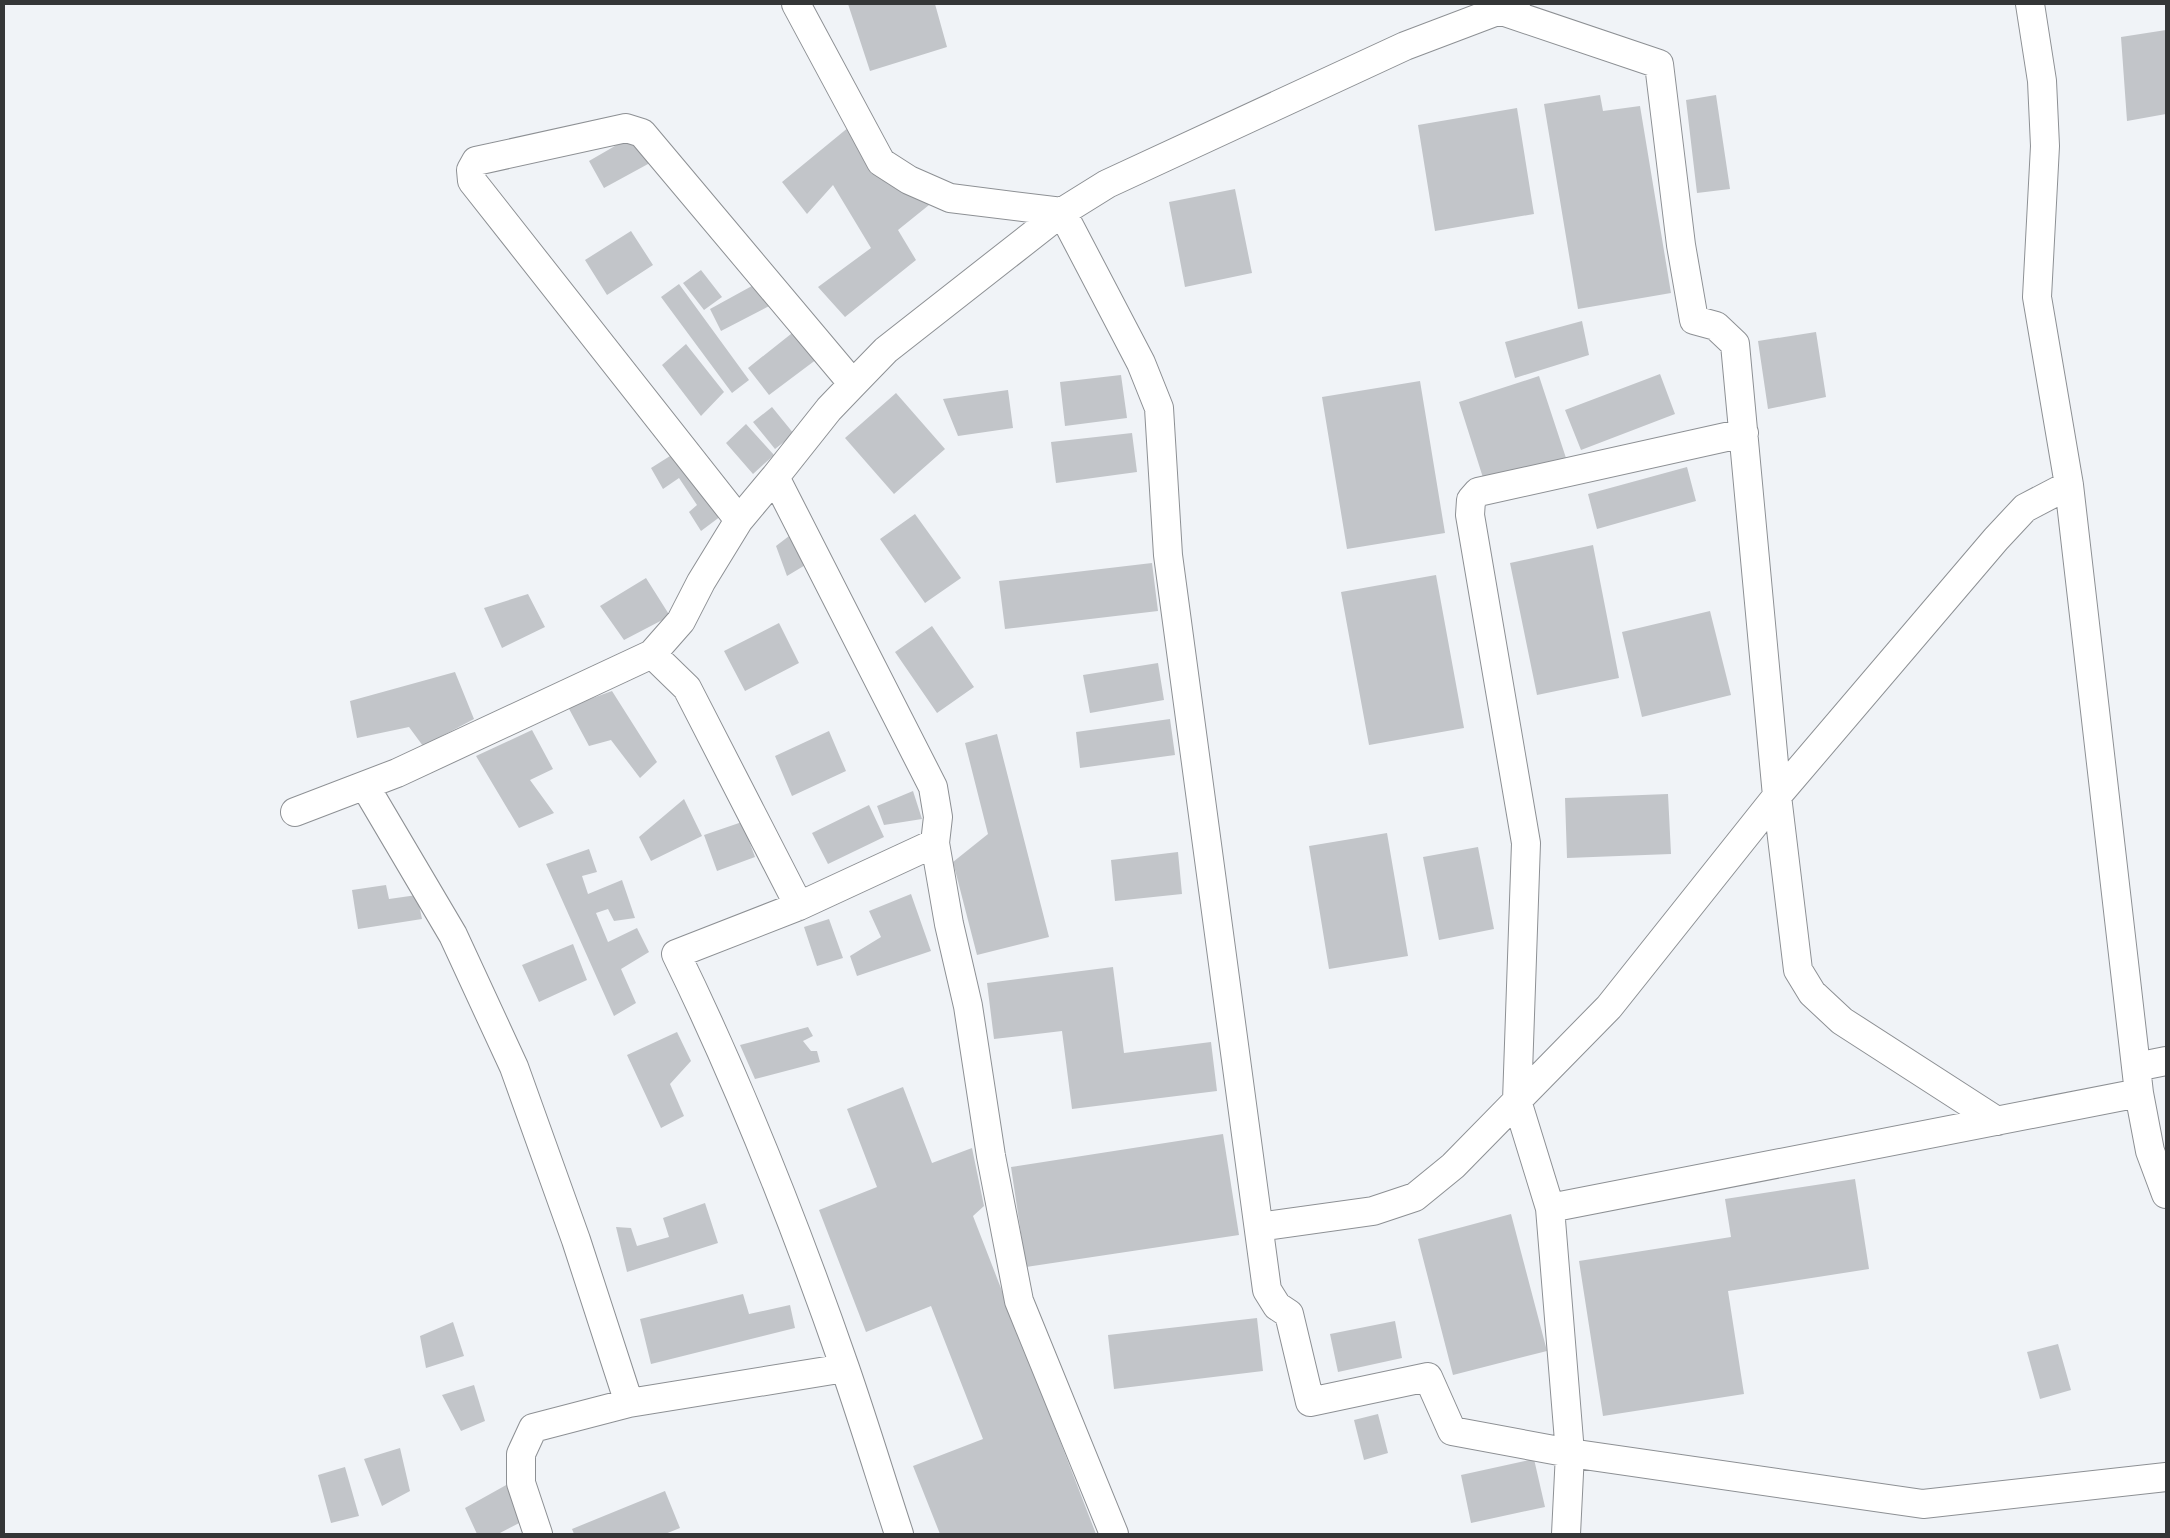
<svg xmlns="http://www.w3.org/2000/svg" width="2170" height="1538" font-family="'Libre Baskerville',serif">
	<rect width="100%" height="100%" fill="#f0f3f7"/>
	<path fill="#c2c5c9" d="M848,4H935L947,47L870,71Z
		M2166,30V114L2127,121L2121,37Z
		M1600,95L1603,111L1640,106L1671,293L1578,309L1544,104Z
		M1716,95L1730,189L1697,193L1686,100Z
		M1517,108L1534,214L1435,231L1418,125Z
		M866,113L929,205L898,230L916,260L845,317L818,287L871,248L833,185L807,214L782,182Z
		M634,135L659,158L604,188L589,161Z
		M1235,189L1252,273L1185,287L1169,202Z
		M631,231L653,265L607,295L585,260Z
		M701,270L722,297L704,310L683,283Z
		M761,281L773,304L721,331L710,309Z
		M679,284L749,380L732,393L661,297Z
		M1582,321L1589,355L1515,378L1505,342Z
		M796,330L817,359L769,395L748,368Z
		M1816,332L1826,397L1768,409L1758,341Z
		M686,344L724,392L701,416L662,365Z
		M1660,374L1675,414L1581,450L1565,410Z
		M1121,375L1127,418L1065,426L1060,382Z
		M1539,376L1566,458L1485,484L1459,402Z
		M1420,381L1445,533L1347,549L1322,397Z
		M1008,390L1013,428L958,436L943,399Z
		M896,393L945,449L894,494L845,438Z
		M772,407L794,434L775,449L753,422Z
		M746,424L774,455L753,474L726,443Z
		M1132,433L1137,472L1056,483L1051,442Z
		M678,451L725,513L701,531L689,512L697,505L679,478L663,489L651,468Z
		M1687,467L1696,501L1597,529L1588,494Z
		M915,514L961,578L925,603L880,539Z
		M793,533L807,564L787,576L776,546Z
		M1593,545L1619,678L1537,695L1510,563Z
		M1152,563L1158,611L1005,629L999,581Z
		M1436,575L1464,728L1369,745L1341,592Z
		M646,578L670,616L624,640L600,606Z
		M528,594L545,627L502,648L484,608Z
		M1710,611L1731,695L1642,717L1622,632Z
		M779,623L799,663L745,691L724,651Z
		M932,626L974,687L937,713L895,652Z
		M1158,663L1164,700L1090,713L1083,675Z
		M455,672L474,719L423,746L409,727L357,738L350,701Z
		M612,691L657,762L640,778L611,740L589,746L568,707Z
		M1170,719L1175,755L1080,768L1076,732Z
		M532,730L553,769L530,780L554,813L519,828L476,756Z
		M829,731L846,771L792,796L775,756Z
		M997,734L1049,937L977,955L953,862L988,834L965,743Z
		M913,791L922,819L884,825L877,806Z
		M1668,794L1671,854L1567,858L1565,798Z
		M684,799L702,836L651,861L639,837Z
		M869,805L884,837L828,864L812,833Z
		M742,822L755,857L717,871L704,835Z
		M1387,833L1408,956L1329,969L1309,846Z
		M1478,847L1494,929L1439,940L1423,857Z
		M589,849L597,872L582,876L588,894L622,880L635,918L614,921L608,909L596,913L608,942L637,928L649,952L621,969L636,1003L614,1016L546,864Z
		M1178,852L1182,894L1115,901L1111,860Z
		M386,885L389,899L417,895L422,919L358,929L352,890Z
		M911,894L931,951L857,976L850,956L881,937L869,911Z
		M829,919L843,958L817,966L804,927Z
		M573,944L587,980L539,1002L522,965Z
		M1113,967L1124,1053L1211,1042L1217,1091L1072,1109L1062,1031L994,1039L987,983Z
		M808,1027L813,1036L803,1041L811,1051H817L820,1062L755,1079L740,1045Z
		M677,1032L691,1061L670,1084L684,1116L661,1128L627,1055Z
		M903,1087L932,1163L972,1148L984,1206L973,1216L1096,1534H940L913,1466L983,1439L931,1306L866,1332L819,1210L877,1187L847,1109Z
		M1223,1134L1239,1235L1026,1267L1011,1167Z
		M1855,1179L1869,1269L1728,1291L1744,1394L1603,1416L1579,1261L1731,1237L1725,1199Z
		M705,1203L718,1243L627,1272L616,1227L631,1228L637,1246L669,1237L663,1218Z
		M1511,1214L1547,1351L1453,1375L1418,1239Z
		M743,1294L749,1314L790,1305L795,1328L651,1364L640,1319Z
		M1257,1318L1263,1371L1114,1389L1108,1335Z
		M1395,1321L1402,1358L1338,1372L1330,1334Z
		M453,1322L464,1356L426,1368L420,1336Z
		M2058,1344L2071,1390L2040,1399L2027,1352Z
		M474,1385L485,1421L461,1431L442,1395Z
		M1378,1414L1388,1453L1364,1460L1354,1420Z
		M400,1448L410,1491L382,1506L364,1459Z
		M1534,1459L1545,1507L1471,1523L1461,1475Z
		M345,1467L359,1516L331,1523L318,1475Z
		M508,1484L525,1520L498,1534H477L465,1508Z
		M665,1491L680,1528L665,1534H574L572,1529Z"/>
	<g fill="none" stroke-linecap="round" stroke-linejoin="round">
		<defs>
			<path id="street" d="M796,4L881,162L909,180L950,198L1062,212L1141,363L1159,408L1168,555L1267,1290L1277,1306L1289,1314L1310,1402L1428,1377L1452,1431L1570,1453L1923,1504L2166,1477
				M2030,4L2042,81L2045,146L2037,297L2069,485L2139,1093L2150,1151L2166,1194
				M1499,10L1659,64L1681,245L1694,320L1716,326L1735,344L1777,796L1798,970L1812,993L1842,1021L1997,1121
				M775,477L933,787L938,817L935,843L949,924L968,1006L991,1156L1019,1301L1114,1534
				M739,520L472,181L471,170L476,161L626,128L642,133L853,384
				M652,654L687,688L799,906
				M365,786L453,935L514,1067L576,1240L629,1403
				M295,812L397,773L652,654L681,621L701,582L739,520L775,477L829,409L853,384L886,350L1062,212L1107,184L1405,46L1516,4
				M2136,1067L2166,1061
				M1550,1208L2139,1093
				M1259,1227L1373,1211L1415,1197L1453,1166L1609,1007L1777,796L1996,539L2025,508L2069,485
				M538,1534L521,1483V1454L533,1428L629,1403L845,1368
				M899,1534C881,1479 864,1423 845,1368C796,1227 741,1087 676,954L799,906L935,843
				M1566,1534L1570,1453L1550,1208L1517,1101L1526,843L1470,515L1471,500L1478,492L1744,433"/>
		</defs>
		<use href="#street" stroke="#8d9094" stroke-width="30"/>
		<use href="#street" stroke="#fff" stroke-width="28"/>
	</g>
	<rect width="2170" height="1538" fill="none" stroke="#343637" stroke-width="10"/>
</svg>
